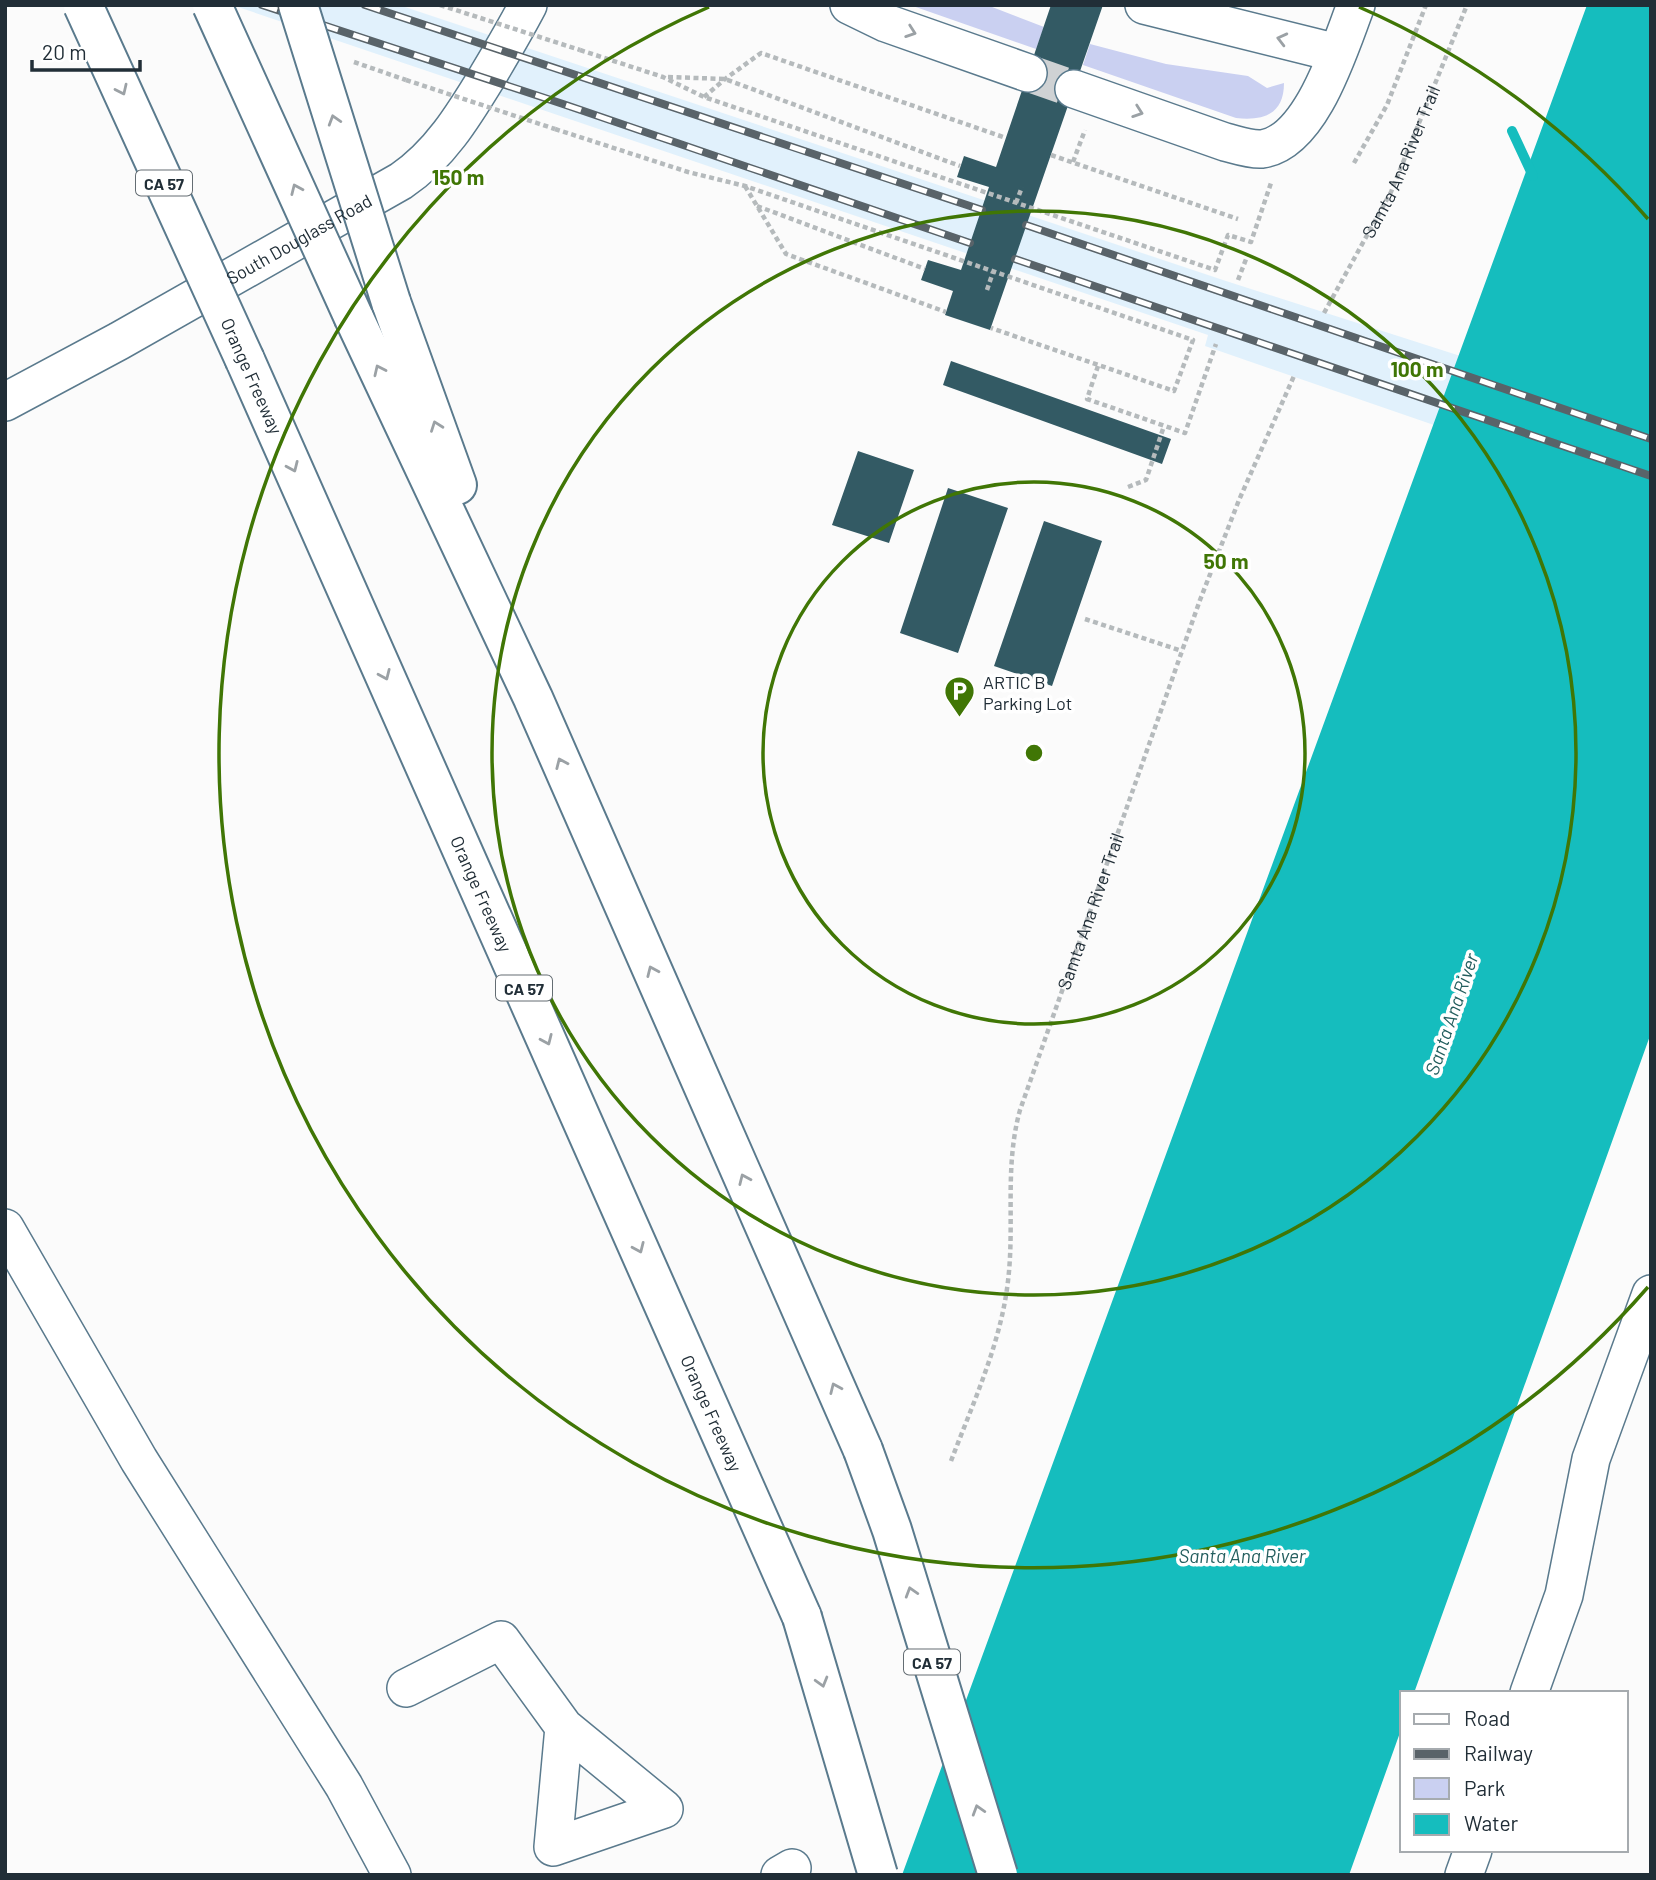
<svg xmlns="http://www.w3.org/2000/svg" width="1656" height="1880" font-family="Barlow,sans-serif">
	<rect width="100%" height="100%" fill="#fbfbfb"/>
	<path fill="#e1f1fc" d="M232,5H399L1226,281L1651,417V500L1205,346L1208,335Z"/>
	<path fill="#cad0f1" d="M910,5H987L1044,27L1036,49Z
		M1090,44L1166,64L1248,76L1267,88L1284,83C1284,114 1264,121 1236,118L1083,65Z"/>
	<path fill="#15bdbe" d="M1587,5H1651V1033L1414,1693H1402V1727L1349,1875H902Z"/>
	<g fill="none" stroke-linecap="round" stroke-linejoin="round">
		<path stroke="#15bdbe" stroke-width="10" d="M1512,131L1533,176"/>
	</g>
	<path fill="#335a64" d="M1051,5H1103L990,330L945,315L953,291L921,280L928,260L961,270L989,187L957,177L964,156L996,167Z
		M951,361L1171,439L1162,464L943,385Z
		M858,451L914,470L889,543L832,525Z
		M948,488L1008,508L958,653L900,633Z
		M1044,521L1102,541L1052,686L994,666Z"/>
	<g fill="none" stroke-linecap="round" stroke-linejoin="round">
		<path stroke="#cfd2d4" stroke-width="37" stroke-dasharray="37 18" stroke-linecap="butt" d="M1028,73L1074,89"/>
		<defs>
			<g id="minor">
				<path d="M849,5L886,23L1028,73"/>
				<path d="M1144,5L1337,53"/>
				<path d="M1074,89L1225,142C1237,145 1250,150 1262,149C1312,142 1340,46 1356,5"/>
				<path id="s3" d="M5,402L119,341L401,181C441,154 465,113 490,72C503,50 516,28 528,5"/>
				<path d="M5,1228L139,1460L344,1786L392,1875"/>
				<path d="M406,1688L501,1640L564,1727L553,1847L664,1809L564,1727"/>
				<path d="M1529,1693L1564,1595L1591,1459L1651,1294"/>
				<path d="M780,1875L792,1868"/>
				<path d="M1464,1875L1473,1850"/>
			</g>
			<g id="highway">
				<path d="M391,302L457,485"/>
				<path d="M354,318L533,698L863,1450"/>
				<path id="s4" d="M245,360L802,1617"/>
			</g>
		</defs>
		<use href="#minor" stroke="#5a7a8d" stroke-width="40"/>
		<use href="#highway" stroke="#5a7a8d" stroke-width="42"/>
		<g stroke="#b5babc" stroke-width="4.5" stroke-dasharray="5 3.5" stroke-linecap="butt">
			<path d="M580,50L663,77L704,97L1215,270L1228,235L1251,242L1271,183"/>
			<path d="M354,62L406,80"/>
			<path d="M668,77L725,79L960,166"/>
			<path d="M704,97L725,79L761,53L1006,138"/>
			<path d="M555,129L688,172L745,186L1193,340L1174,391L991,328"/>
			<path d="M1051,155L1238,219"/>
			<path d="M1073,162L1085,130"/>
			<path d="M1354,163L1387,105L1426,5"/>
			<path d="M745,186L786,254L946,312"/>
			<path d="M1016,203L1022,187"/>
			<path d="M757,206L925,269"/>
			<path d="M1238,280L1248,254"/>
			<path d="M987,290L993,272"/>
			<path id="s1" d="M1324,313L1391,192L1467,5"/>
			<path d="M1098,366L1087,399L1185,433L1216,344"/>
			<path d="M1128,487L1146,480L1164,426"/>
			<path d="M1085,619L1182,651"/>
			<path id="s2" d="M951,1461C973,1403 1001,1343 1008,1281C1015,1223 1004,1168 1020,1110L1200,600L1239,500L1294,376"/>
		</g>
		<use href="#minor" stroke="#fff" stroke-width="37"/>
		<use href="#highway" stroke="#fff" stroke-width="38"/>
		<defs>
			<path id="rail" d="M262,5L563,104L970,243
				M365,5L982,210
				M1026,225L1651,439
				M1015,259L1651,476"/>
		</defs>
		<use href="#rail" stroke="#596369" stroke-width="8"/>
		<use href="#rail" stroke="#fff" stroke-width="5" stroke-dasharray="16" stroke-linecap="butt"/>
		<defs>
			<path id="highway-bridge" d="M83,5L245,360
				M212,5L354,318
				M298,5L391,302
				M863,1450L892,1530L998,1875
				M802,1617L878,1875"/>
		</defs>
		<use href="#highway-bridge" stroke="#5a7a8d" stroke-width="42" stroke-linecap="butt"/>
		<path stroke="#b5babc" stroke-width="4.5" stroke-dasharray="5 3.5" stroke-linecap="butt" d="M440,5L580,50
			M406,80L555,129"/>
		<use href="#highway-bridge" stroke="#fff" stroke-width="38"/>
	</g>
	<defs><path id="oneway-chevron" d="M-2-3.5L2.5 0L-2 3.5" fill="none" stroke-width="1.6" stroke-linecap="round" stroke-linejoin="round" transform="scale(1.75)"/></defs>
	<g stroke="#9ba1a5">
		<use href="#oneway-chevron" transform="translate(911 32) rotate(19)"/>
		<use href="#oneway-chevron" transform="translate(1282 39) rotate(-166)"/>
		<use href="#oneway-chevron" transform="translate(122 90) rotate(65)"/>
		<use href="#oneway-chevron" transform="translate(1138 112) rotate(19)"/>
		<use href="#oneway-chevron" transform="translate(334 120) rotate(-107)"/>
		<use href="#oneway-chevron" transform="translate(296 189) rotate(-114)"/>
		<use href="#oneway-chevron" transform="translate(379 370) rotate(-115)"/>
		<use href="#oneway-chevron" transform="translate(436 426) rotate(-110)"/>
		<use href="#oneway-chevron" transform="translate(293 467) rotate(66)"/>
		<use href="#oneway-chevron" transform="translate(385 675) rotate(66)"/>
		<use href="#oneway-chevron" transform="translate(561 763) rotate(-114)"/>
		<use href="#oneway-chevron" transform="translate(652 971) rotate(-114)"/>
		<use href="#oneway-chevron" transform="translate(547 1040) rotate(66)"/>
		<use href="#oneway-chevron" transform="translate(744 1179) rotate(-114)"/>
		<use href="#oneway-chevron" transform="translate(639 1248) rotate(66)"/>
		<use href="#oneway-chevron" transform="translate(835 1388) rotate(-114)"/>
		<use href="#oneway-chevron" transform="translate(911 1592) rotate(-107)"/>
		<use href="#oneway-chevron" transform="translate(822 1682) rotate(74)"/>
		<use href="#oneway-chevron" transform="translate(978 1810) rotate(-107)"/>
	</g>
	<g fill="none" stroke="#407605" stroke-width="3.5">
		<circle cx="1034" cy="753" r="271"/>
		<circle cx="1034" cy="753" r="542"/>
		<path d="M1648 1287A814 814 0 1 1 709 7M1359 7A814 814 0 0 1 1648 219"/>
	</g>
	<defs>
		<symbol id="parking-pin" viewBox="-11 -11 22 30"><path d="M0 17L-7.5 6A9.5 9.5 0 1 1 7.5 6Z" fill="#407605" stroke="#fff"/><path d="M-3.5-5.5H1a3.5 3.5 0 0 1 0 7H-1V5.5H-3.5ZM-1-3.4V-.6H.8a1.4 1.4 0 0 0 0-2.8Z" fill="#fff"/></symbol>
	</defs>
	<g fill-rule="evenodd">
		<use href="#parking-pin" x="942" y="674" width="35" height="47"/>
	</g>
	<g text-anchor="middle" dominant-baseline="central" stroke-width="7" stroke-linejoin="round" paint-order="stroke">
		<g fill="#fff" stroke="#646d73" stroke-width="2">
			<rect x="136" y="170.5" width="56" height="25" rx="5"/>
			<rect x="496" y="975.5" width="56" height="25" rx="5"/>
			<rect x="904" y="1649.5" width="56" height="25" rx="5"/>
		</g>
		<g font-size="16" font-weight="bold" fill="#212e37">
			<text x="164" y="183">CA 57</text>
			<text x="524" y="988">CA 57</text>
			<text x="932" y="1662">CA 57</text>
		</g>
		<g font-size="18" fill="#212e37" stroke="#fff">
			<text stroke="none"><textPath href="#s1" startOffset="170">Samta Ana River Trail</textPath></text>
			<text stroke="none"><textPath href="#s3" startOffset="336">South Douglass Road</textPath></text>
			<text transform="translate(252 376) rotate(66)">Orange Freeway</text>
			<text stroke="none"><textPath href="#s4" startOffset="584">Orange Freeway</textPath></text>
			<text stroke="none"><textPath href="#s2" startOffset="572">Samta Ana River Trail</textPath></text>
			<text stroke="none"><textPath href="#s4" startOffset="1152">Orange Freeway</textPath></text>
		</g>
		<g font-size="18" fill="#212e37" stroke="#fff" text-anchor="start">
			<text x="983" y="682">ARTIC B<tspan x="983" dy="21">Parking Lot</tspan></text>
		</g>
		<g font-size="19" font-style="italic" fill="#235e5e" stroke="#fff">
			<text transform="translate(1451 1014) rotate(-71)">Santa Ana River</text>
			<text x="1242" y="1555">Santa Ana River</text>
		</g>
	</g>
	<circle cx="1034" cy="753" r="10" fill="#407605" stroke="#fff" stroke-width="3.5"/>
	<g font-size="21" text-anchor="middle" font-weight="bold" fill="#407605" stroke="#fff" stroke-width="7" stroke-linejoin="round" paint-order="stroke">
		<text x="458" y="185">150 m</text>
		<text x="1417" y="377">100 m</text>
		<text x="1226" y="569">50 m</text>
	</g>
	<rect width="1656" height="1880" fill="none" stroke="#212e37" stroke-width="14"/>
	<rect x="1400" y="1691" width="228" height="161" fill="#ffffff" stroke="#a6abaf" stroke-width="2"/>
	<rect x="1414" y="1714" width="35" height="10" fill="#ffffff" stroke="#a6abaf" stroke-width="2"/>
	<text x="1464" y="1726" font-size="21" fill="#212e37">Road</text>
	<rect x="1414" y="1749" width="35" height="10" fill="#596369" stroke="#a6abaf" stroke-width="2"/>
	<text x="1464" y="1761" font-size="21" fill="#212e37">Railway</text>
	<rect x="1414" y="1778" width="35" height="21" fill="#cad0f1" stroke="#a6abaf" stroke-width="2"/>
	<text x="1464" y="1796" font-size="21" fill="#212e37">Park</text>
	<rect x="1414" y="1814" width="35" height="21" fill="#15bdbe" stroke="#a6abaf" stroke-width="2"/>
	<text x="1464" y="1831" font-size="21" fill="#212e37">Water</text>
	<path d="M32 60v10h108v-10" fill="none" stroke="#212e37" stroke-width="3.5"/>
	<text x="42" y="60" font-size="21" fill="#212e37" stroke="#ffffff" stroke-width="5" paint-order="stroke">20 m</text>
</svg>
